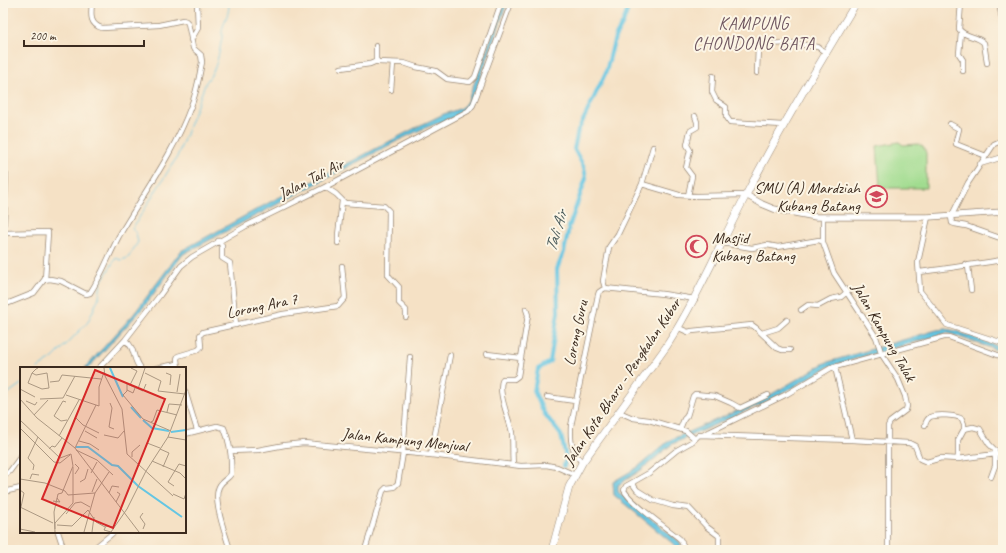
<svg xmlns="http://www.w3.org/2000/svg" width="1006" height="553" font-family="Caveat,sans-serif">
	<rect width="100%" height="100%" fill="#fcf5e5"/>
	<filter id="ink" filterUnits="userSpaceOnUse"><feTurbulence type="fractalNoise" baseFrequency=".025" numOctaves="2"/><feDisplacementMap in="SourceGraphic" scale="8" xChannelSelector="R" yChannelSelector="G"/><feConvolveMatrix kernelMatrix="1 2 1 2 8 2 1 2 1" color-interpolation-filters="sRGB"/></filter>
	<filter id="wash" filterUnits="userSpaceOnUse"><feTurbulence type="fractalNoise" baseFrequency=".012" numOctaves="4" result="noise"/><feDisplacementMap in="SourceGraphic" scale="16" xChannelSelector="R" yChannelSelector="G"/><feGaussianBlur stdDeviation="0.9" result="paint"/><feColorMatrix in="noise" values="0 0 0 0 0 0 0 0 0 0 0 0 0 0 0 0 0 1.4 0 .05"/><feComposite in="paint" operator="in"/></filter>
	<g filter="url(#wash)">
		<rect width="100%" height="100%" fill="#f5e1c5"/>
		<path fill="#a0dc8f" stroke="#6e8356" d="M899,142L903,145L919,144L924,148L926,153V188H880L877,146Z"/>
		<path fill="#65c6e3" stroke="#507880" d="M504,3H507L477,88L468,107L452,118L422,129L397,141L183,254L142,309L88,368H85L134,314L181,251L274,200L318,179L417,127L444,114L462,108L468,100Z
			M946,329L956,331L1003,348V352L954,335L947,333L830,366L770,400L672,444L641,470L618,485V492L681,543L679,550H675L676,546L614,495L613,482L638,467L670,440L739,410L772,394L825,363L937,330Z"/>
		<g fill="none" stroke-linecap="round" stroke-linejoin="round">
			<path stroke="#65c6e3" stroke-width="1" d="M38,368L53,358L88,322L99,297L101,282L116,258L121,260L128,258L138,242L136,233L132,229L177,157L206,82C217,70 219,53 222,37C222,33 222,28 224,24C227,15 229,13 229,3
				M3,397L21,384"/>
			<path stroke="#65c6e3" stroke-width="4" d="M564,466L566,458L561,435L544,413L534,391L538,369L550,362L558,312L557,269L564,252L569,227L586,178L584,167L574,149L578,131L606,72L615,37L623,23L630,3"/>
		</g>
	</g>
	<g filter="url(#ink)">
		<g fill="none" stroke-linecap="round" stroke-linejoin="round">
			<defs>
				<path id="minor" d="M961,3L959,29C965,38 977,35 984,43L987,63
					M999,3L1003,24
					M961,32L959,54L963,60V71
					M191,40L198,28L197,3
					M376,46V59L378,62L404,63L416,67L436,71L447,79L470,82L475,77L501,3
					M341,68L370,64L377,61
					M757,73L758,47L761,44L791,43L818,47L826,53
					M713,76L712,92L716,100L726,107V116L730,122L783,125
					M391,90L393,63
					M950,124L959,129L956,141V144L986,156
					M1003,140L994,144L968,183L951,217L952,223L955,224L966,226L1003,239
					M980,164L1003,157
					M3,175H6L3,247
					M642,184L679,195L697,196L746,195
					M325,187L336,194L345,203L384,206L389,211L388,275L399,287V303L406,310V317
					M688,196L692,176L686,168L690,150L687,145L690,131L697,127V122L695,116
					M823,217V242L834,273L876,337L882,355L898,379L905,396L907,406L906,410L890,422L888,426V550
					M928,217L918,262L920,291L947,325L1003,343
					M4,233L48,232L45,280
					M218,241L222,245V258L230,263L236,325
					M338,243V235L342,201
					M722,243L752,248L767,245L778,247L819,240L823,242
					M965,264L968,266L971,290
					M919,272C947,269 974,264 1003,260
					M605,288L603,281L609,247L618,234L642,184L653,147
					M605,288L663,294L695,299
					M3,301L9,303L34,293L44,280L50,279L61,281L86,294L90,293C102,275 109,255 119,236C144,193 174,153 191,106C197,92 199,77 202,62L201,55L193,48L188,23L186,21L183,20L159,25L102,28C89,24 91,14 92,3
					M801,310L808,305L818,306L831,299L841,297L847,292
					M679,328L688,332L692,331L752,325L756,328L777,348L782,350H790
					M762,333L778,328L787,320
					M125,340C136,348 132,359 140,368
					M487,354L521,358
					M835,367L852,440
					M99,368L125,340L160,295L181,266L192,257L246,226L325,187L468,111L473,105L511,3
					M156,368L177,364
					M178,368L177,359L178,356L198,350L201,347L200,335L203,332L283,314L338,306L345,298L342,266
					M185,391L197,430
					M547,397L575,401
					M619,412L633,418L649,420L686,431L695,439
					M925,425C926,421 927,419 930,417C937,414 957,415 962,419L964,424V429
					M680,429L684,419L687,416L693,396L695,394L715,396L731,403L740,408L768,395
					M185,434L217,426L224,428C230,442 232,458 231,474C228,479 223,480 220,485C211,498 226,535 230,550
					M703,435L787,394L831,368L944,337H949L1003,357
					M230,451L258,450L285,445L304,443L431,455L521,466L546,465L557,467L575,475
					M431,455L450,355
					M958,459V440L964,429L973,427L980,429L989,444L995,450V466L991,477
					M582,463C572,449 570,444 571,426L598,295L599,292L605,288
					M513,465C512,454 513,444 512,433C510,420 496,391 503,379H514L518,376L528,315L526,309
					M3,477L10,471L21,456
					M632,483L637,490L653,500L673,506L689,508L707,527L719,536V550
					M3,492L21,488
					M58,532L64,550
					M92,550L114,532
					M365,550L383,491L386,488L394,487L398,483L403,453L410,357
					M682,550L683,545L680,539C668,529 629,502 624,490L626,486L649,473L677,450L693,441L699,435L852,440L909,443L915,446L920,459L927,462L941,458L958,459L1003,453"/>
				<path id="tertiary" d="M746,195L762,204L774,209L816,217H928L1003,212"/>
				<path id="primary" d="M552,550L569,487L582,463L666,347C697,299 719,246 746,195C780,129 818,66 856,3"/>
			</defs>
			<use href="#minor" stroke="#988672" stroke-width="6"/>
			<use href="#tertiary" stroke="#988672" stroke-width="7"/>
			<use href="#primary" stroke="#988672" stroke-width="8"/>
			<use href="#minor" stroke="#fff" stroke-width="4.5"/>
			<use href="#tertiary" stroke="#fff" stroke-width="5.5"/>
			<use href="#primary" stroke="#fff" stroke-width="7"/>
		</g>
	</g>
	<defs>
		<symbol id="school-ring" viewBox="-11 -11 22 22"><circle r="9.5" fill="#fcf5e5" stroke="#d1495b" stroke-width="1.5"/><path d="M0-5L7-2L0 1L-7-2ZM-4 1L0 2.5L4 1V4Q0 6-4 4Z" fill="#d1495b"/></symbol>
		<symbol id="mosque-ring" viewBox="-11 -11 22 22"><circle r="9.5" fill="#fcf5e5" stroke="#d1495b" stroke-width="1.5"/><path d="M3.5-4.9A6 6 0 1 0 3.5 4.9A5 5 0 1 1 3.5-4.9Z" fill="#d1495b"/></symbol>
	</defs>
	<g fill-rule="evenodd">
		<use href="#school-ring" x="864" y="184" width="25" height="25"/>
		<use href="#mosque-ring" x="684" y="234" width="25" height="25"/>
	</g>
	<g text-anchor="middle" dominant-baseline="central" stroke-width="4" stroke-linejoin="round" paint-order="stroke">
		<g font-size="16" fill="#3b2a1e" stroke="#fcf5e5">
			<text transform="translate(311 179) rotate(-27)">Jalan Tali Air</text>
			<text transform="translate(262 306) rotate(-12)">Lorong Ara 7</text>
			<text transform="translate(884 332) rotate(60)">Jalan Kampung Talak</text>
			<text transform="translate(576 333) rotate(-78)">Lorong Guru</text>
			<text transform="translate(622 382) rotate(-56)">Jalan Kota Bharu - Pengkalan Kubor</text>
			<text transform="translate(405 440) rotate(6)">Jalan Kampung Menjual</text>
		</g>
		<g font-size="16" fill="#3b2a1e" stroke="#fcf5e5" text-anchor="end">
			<text x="860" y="188">SMU (A) Mardziah<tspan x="860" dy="18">Kubang Batang</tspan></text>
			<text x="712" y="238" text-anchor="start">Masjid<tspan x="712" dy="18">Kubang Batang</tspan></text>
		</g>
		<g font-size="17" letter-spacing="1" fill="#6e555f" stroke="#fcf5e5">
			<text x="754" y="23">KAMPUNG<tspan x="754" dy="20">CHONDONG BATA</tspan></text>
		</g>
		<g font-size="17" font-style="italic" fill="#485959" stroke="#fcf5e5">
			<text transform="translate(556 231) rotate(-73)">Tali Air</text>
		</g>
	</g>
	<g transform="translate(20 367)">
		<rect width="166" height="166" fill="#f5e1c5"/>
		<path fill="none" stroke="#65c6e3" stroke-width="2" d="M90,1L103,30M111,40L121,51M123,53L132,61L149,64M151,65L166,63M56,80H68L92,98L98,99L118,119L162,150"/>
		<path fill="none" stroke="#ab9882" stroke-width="1" d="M84,1L85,9L102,42L107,87L153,129M12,6L16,8L27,6L29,21L22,22L8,16L12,6L16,2L18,1M125,6L141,14L138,24L165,27M146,6L151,8L150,18M30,15L39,14L42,8L81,12M126,17L123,24L107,17V24L103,28L123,52L151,64M110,18L117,4L111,1M0,22L15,30M118,22L125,1M107,23L113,26L115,21M157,25L160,7M46,28L79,39V20L84,5M0,32L17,51L55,81L119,165M20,32L43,31L55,9M6,34L15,38L17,35M46,35L43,34L34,49L41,54L47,53M90,36L92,41L89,60L94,62M147,45L149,37L162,38M14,48L28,33M55,50L63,58L79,66M0,53L40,91L51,87L53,99L42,126L38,127L34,145L35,165M131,55L133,54L137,43L157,48M0,61L34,95L40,96L50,88M65,64L77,71M84,68L98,71L104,64M39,69L59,33M148,70L166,73M59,74L70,77L79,83M127,76L140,81M55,81L76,38M29,82L32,79L35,80L42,71M140,82L149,86L143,100M56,83L77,93L93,108M112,90V85L120,78M132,94L160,106L166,112M13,103L14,98L8,91L18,70M71,106L77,95M55,107L59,101L55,97M0,112L25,116L45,124L48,128L75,126M10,112L12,107L19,108M60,115L65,112L68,102M154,119L148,115L159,97L166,99M0,123L4,126L1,140M72,125L77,112M89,126L92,119L99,120M153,127L164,132L166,126M33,134L40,135L37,131M96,135L100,127L97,125M0,140L33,156M123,146L120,150L125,157L123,162M46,147L55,136L61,135L70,140M37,158L52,159L68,143L76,155L85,160M93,160L86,159L84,163L91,165L107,142L126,104L148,70L166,23M0,162L15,165M35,162V156L53,136V100M64,165L75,126L89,105M72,165L74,150"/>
		<path fill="#d62828" fill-opacity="0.15" stroke="#d62828" stroke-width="2" d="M75,3L145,32L93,161L22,132Z"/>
		<rect width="166" height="166" fill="none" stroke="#3b2a1e" stroke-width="2"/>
	</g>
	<rect width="1006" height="553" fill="none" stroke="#fcf5e5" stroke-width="16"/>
	<path d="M24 40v6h120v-6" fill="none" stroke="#3b2a1e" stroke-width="2"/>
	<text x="30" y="40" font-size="12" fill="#3b2a1e" stroke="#fcf5e5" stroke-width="3" paint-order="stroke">200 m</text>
</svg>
